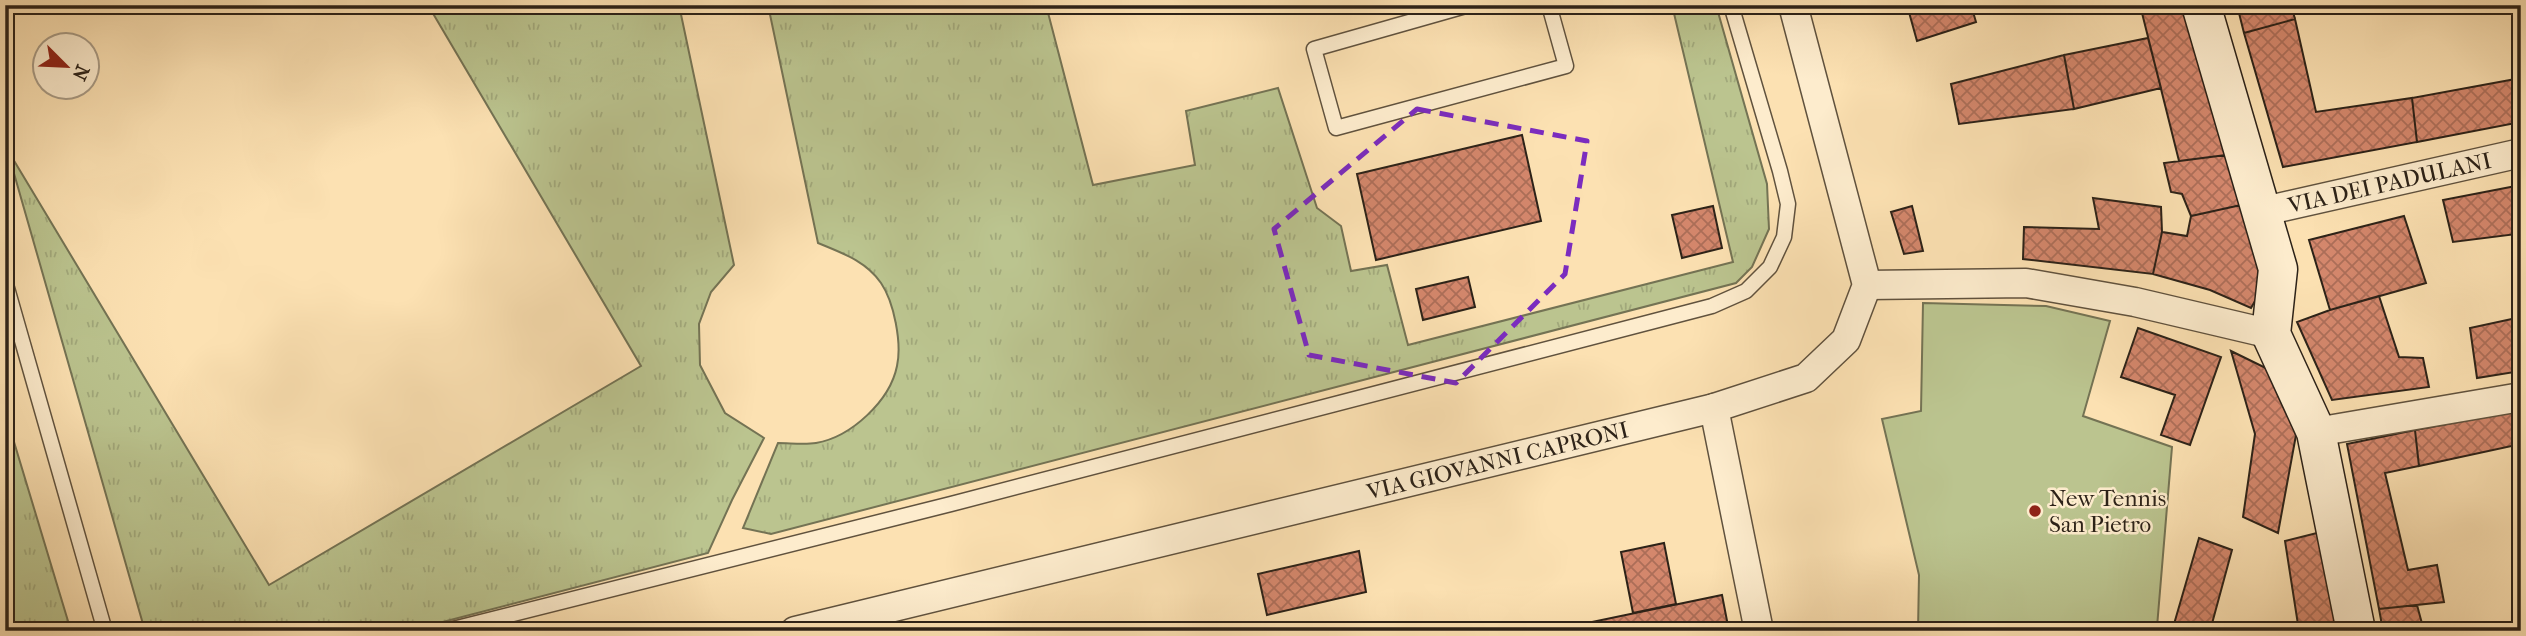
<svg xmlns="http://www.w3.org/2000/svg" width="2526" height="636" font-family="'IM FELL French Canon',serif">
	<defs>
		<pattern id="grass-tufts" width="24" height="20" patternUnits="userSpaceOnUse" patternTransform="scale(1.75)"><rect width="24" height="20" fill="#bbc48f"/><path d="M3 7l-1-3M5 7V3M7 7l1-3M15 17l-1-3M17 17v-4M19 17l1-3" fill="none" stroke="#a1a87b"/></pattern>
		<pattern id="building-cross-hatch" width="8" height="8" patternUnits="userSpaceOnUse" patternTransform="scale(1.75)"><rect width="8" height="8" fill="#d4876c"/><path d="M0 0l8 8M0 8l8-8" fill="none" stroke="#ac6e58"/></pattern>
	</defs>
	<rect width="100%" height="100%" fill="#fce1b2"/>
	<filter id="stains"><feTurbulence type="fractalNoise" baseFrequency=".00286" numOctaves="4"/><feColorMatrix values="0 0 0 0 .2 0 0 0 0 .09 0 0 0 0 .02 0 0 0 .5 -.17"/></filter>
	<radialGradient id="worn" r=".72"><stop offset=".6" stop-color="#630" stop-opacity="0"/><stop offset="1" stop-color="#630" stop-opacity=".3"/></radialGradient>
	<path fill="url(#grass-tufts)" stroke="#747354" stroke-width="2" d="M428,5H679L734,265L711,292L699,324L700,365L725,413L764,438L732,500L708,553L408,631H145L7,149L269,585L641,366Z
		M768,5H1046L1093,185L1195,165L1186,111L1278,88L1317,208L1341,226L1351,271L1387,265L1408,345L1733,262L1672,5H1716L1767,184L1769,229L1752,267L1736,283L771,534L743,528L778,443C790,443 804,445 816,443C851,437 890,401 897,366C902,343 894,302 881,283C866,261 842,253 818,243Z
		M5,412L71,631H5Z"/>
	<path fill="#bbc48f" stroke="#747354" stroke-width="2" d="M1923,303L2046,306L2110,321L2083,416L2172,447L2157,627L2147,631H1918L1919,575L1882,419L1921,411Z"/>
	<path fill="url(#building-cross-hatch)" stroke="#2c2218" stroke-width="2" d="M1907,5H1971L1976,22L1917,41Z
		M2169,5H2183L2226,155L2179,161L2142,13Z
		M2237,5H2291L2295,19L2244,33Z
		M2295,19L2316,112L2412,98L2417,142L2283,167L2244,33Z
		M2148,38L2161,88L2074,109L2064,55Z
		M2064,55L2074,109L1959,124L1951,84Z
		M2521,78V122L2417,142L2412,98Z
		M1522,135L1541,221L1376,260L1357,174Z
		M2226,155L2241,205L2191,216L2182,194L2171,192L2164,163Z
		M2521,185V257L2516,234L2453,242L2443,200Z
		M2093,198L2161,207L2162,232L2153,274L2023,259L2024,227L2099,229Z
		M2241,205L2263,287L2251,308L2210,290L2153,274L2162,232L2187,236L2191,216Z
		M1713,206L1722,248L1682,258L1672,215Z
		M1912,206L1923,251L1904,254L1891,212Z
		M2404,216L2426,283L2330,310L2309,240Z
		M1468,277L1475,307L1423,320L1416,289Z
		M2379,296L2399,357L2423,358L2429,387L2332,400L2297,322L2330,310Z
		M2521,317V371L2477,378L2470,328Z
		M2138,328L2221,357L2190,445L2161,435L2175,395L2121,377Z
		M2231,351L2276,373L2296,435L2278,533L2243,517L2255,434Z
		M2521,410V444L2419,466L2415,430Z
		M2415,430L2419,466L2385,473L2408,570L2437,565L2444,602L2379,609L2347,444Z
		M2321,532L2340,631H2299L2285,541Z
		M2199,538L2232,550L2210,631H2172Z
		M1664,543L1676,604L1633,613L1621,552Z
		M1359,551L1366,592L1267,615L1258,574Z
		M1722,595L1729,631H1588L1587,623Z
		M2417,605L2424,631H2383L2379,609Z"/>
	<g fill="none" stroke-linecap="round" stroke-linejoin="round">
		<defs>
			<path id="lane" d="M1469,5L1314,49L1336,128L1566,66L1549,5
				M5,281L105,631
				M445,631L951,504L1712,306L1746,291L1770,267L1784,237L1788,204L1780,171L1731,5"/>
			<g id="street">
				<path id="s1" d="M2260,212L2521,153"/>
				<path d="M1867,285L2026,283L2135,302L2271,334"/>
				<path d="M1714,408L1759,631"/>
				<path d="M2316,432L2521,397"/>
				<path id="s2" d="M795,631L1714,408L1806,378L1846,340L1867,285L1793,5"/>
			</g>
			<path id="secondary" d="M2201,5L2278,269L2271,334L2316,432L2356,631"/>
		</defs>
		<use href="#lane" stroke="#60523e" stroke-width="17"/>
		<use href="#street" stroke="#60523e" stroke-width="31"/>
		<use href="#secondary" stroke="#2c2218" stroke-width="41"/>
		<use href="#lane" stroke="#fdeccd" stroke-width="14"/>
		<use href="#street" stroke="#fdeccd" stroke-width="28"/>
		<use href="#secondary" stroke="#fdeccd" stroke-width="38"/>
	</g>
	<path fill="none" stroke="#7b2cbf" stroke-width="5" stroke-dasharray="14 9" stroke-linejoin="round" d="M1417,109L1587,141L1565,274L1456,383L1309,355L1274,229Z"/>
	<circle fill="#8f2418" stroke="#fdeccd" stroke-width="2.5" cx="2035" cy="511" r="7"/>
	<g text-anchor="middle" dominant-baseline="central" stroke-width="5" stroke-linejoin="round" paint-order="stroke">
		<g font-size="23" fill="#2c2218" stroke="#fdeccd">
			<text stroke="none"><textPath href="#s1" startOffset="133">VIA DEI PADULANI</textPath></text>
			<text stroke="none"><textPath href="#s2" startOffset="723">VIA GIOVANNI CAPRONI</textPath></text>
		</g>
		<g font-size="23" fill="#2c2218" stroke="#fdeccd" text-anchor="start">
			<text x="2049" y="498">New Tennis<tspan x="2049" dy="26">San Pietro</tspan></text>
		</g>
	</g>
	<rect width="2526" height="636" fill="none" stroke="#fce1b2" stroke-width="28"/>
	<rect x="7" y="7" width="2512" height="622" fill="none" stroke="#2c2218" stroke-width="3.5"/>
	<rect x="14" y="14" width="2498" height="608" fill="none" stroke="#2c2218" stroke-width="2"/>
	<g transform="translate(66 66) rotate(114)"><circle r="33" fill="#fdeccd" stroke="#a99b85" stroke-width="2"/>
	<path d="M0-5L12 26L0 18L-12 26Z" fill="#8f2418"/>
	<text y="-10" font-size="19" font-weight="bold" text-anchor="middle" fill="#2c2218">N</text>
	</g>
	<rect width="100%" height="100%" filter="url(#stains)"/>
	<rect width="100%" height="100%" fill="url(#worn)"/>
</svg>
